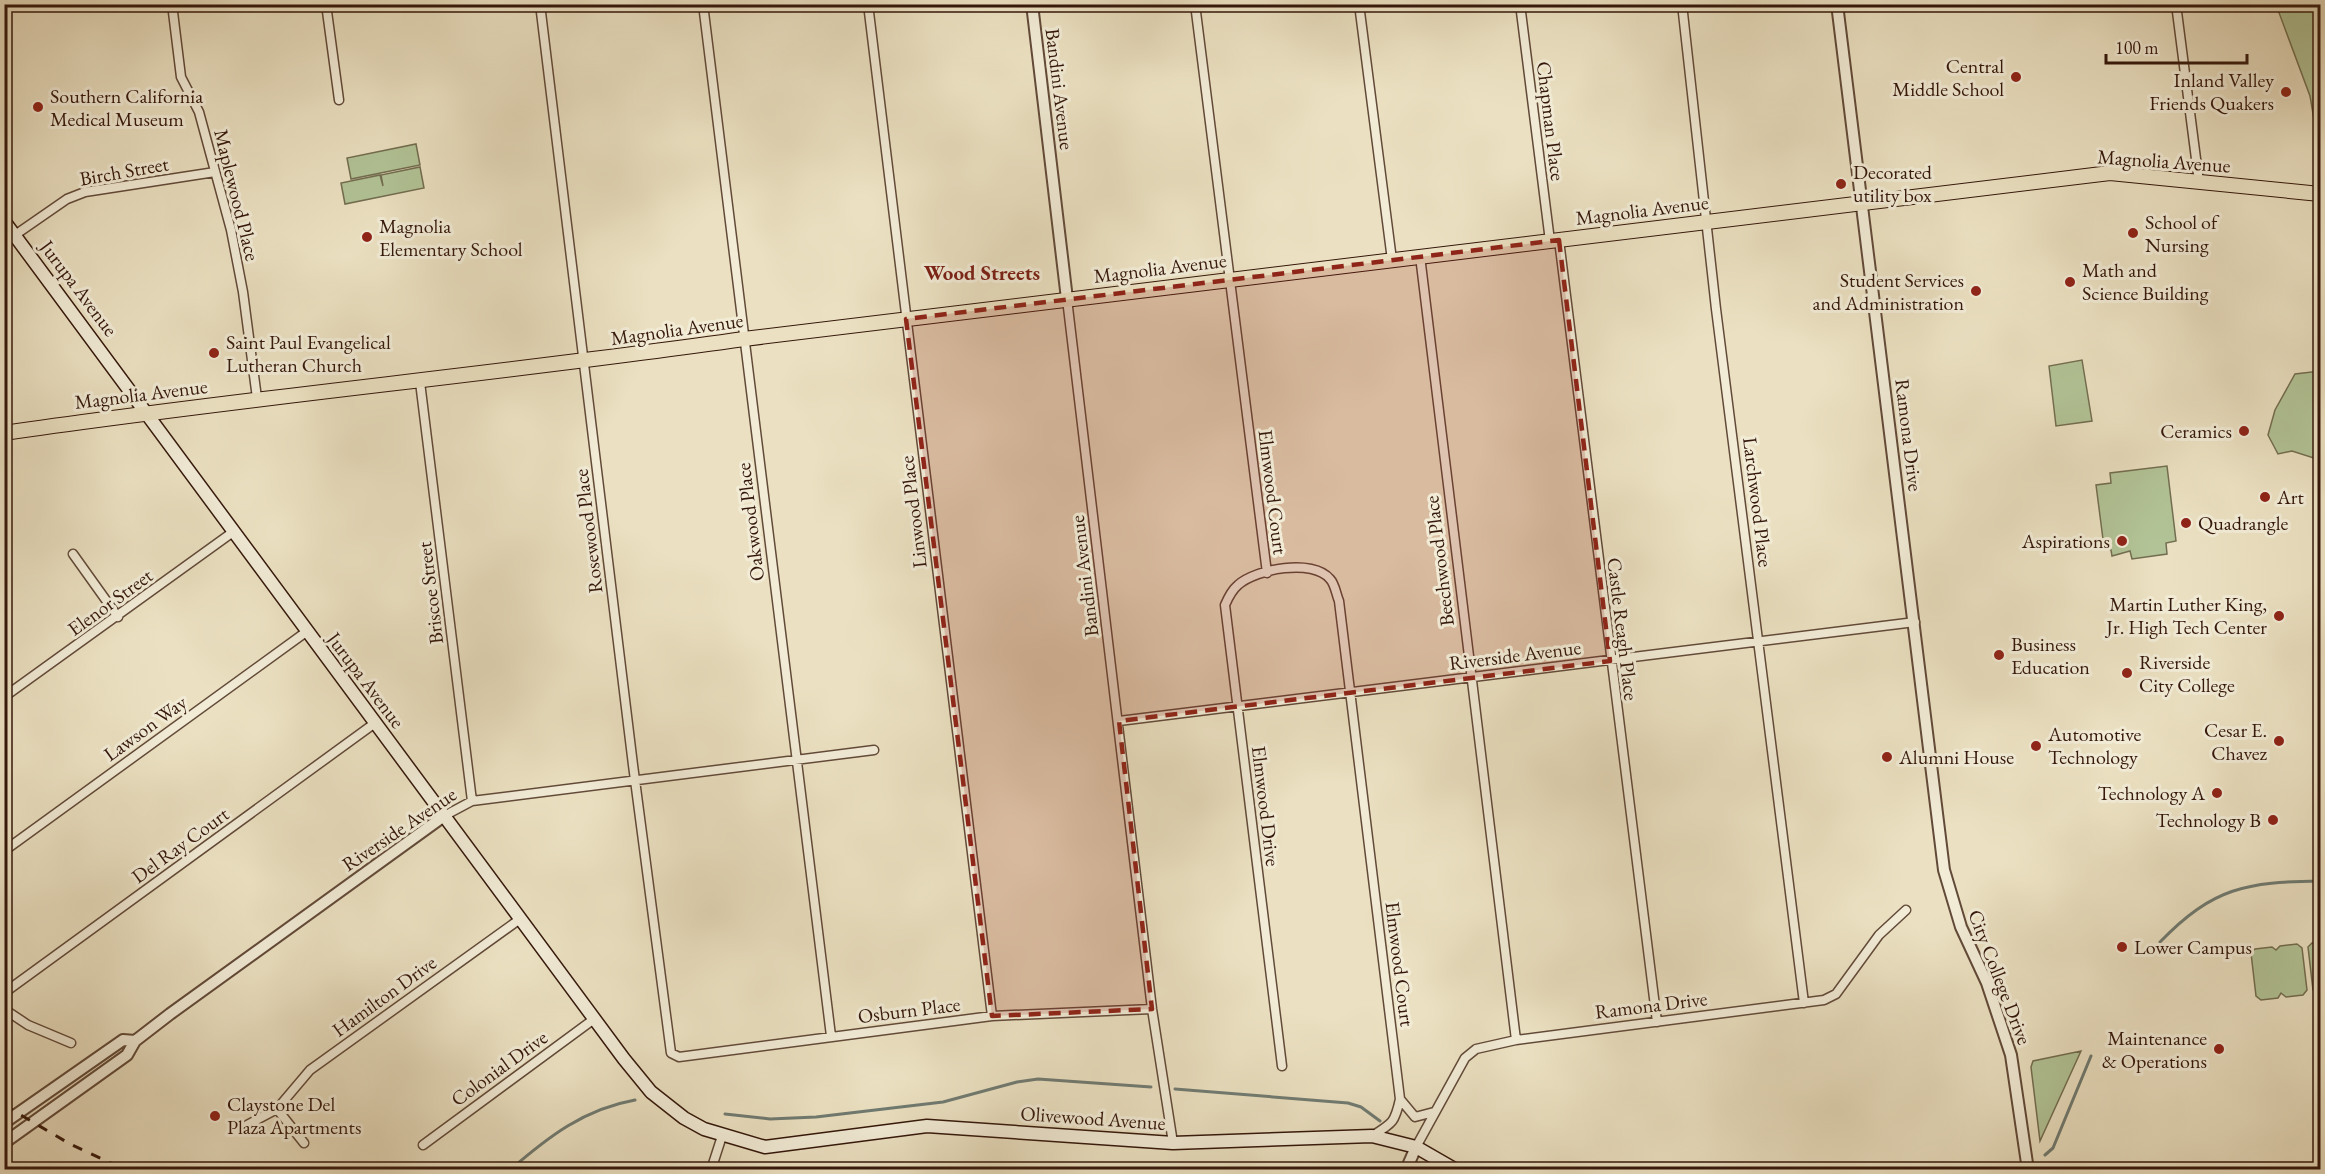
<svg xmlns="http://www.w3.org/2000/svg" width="2325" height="1174" font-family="'EB Garamond',serif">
	<rect width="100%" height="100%" fill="#ebe1c2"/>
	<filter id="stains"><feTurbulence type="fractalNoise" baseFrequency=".00333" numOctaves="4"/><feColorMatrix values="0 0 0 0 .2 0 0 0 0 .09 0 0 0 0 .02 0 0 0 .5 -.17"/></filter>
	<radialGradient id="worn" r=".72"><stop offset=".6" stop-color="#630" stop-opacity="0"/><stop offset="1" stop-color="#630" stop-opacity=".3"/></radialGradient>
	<path fill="#b2c497" stroke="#736e51" stroke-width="1.5" d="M2320,5V154L2310,96L2278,10Z
		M416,144L420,165L351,179L347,158Z
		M420,167L424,188L345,204L341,183L380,175L383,186L381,175Z
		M2082,360L2092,421L2056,426L2049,366Z
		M2320,371V460L2292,451L2278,454L2268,435L2275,410L2295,374Z
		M2167,466L2176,541L2166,543L2167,554L2132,559L2130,551L2112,556L2111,550L2104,547L2096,485L2111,483L2110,473Z
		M2320,942V993L2318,994L2313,990L2308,947L2312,943Z
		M2297,944L2302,948L2307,990L2303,995L2286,997L2281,993L2278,998L2261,1000L2256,996L2251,953L2255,949L2272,947L2276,950L2280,946Z
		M2081,1051L2040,1141L2031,1067L2033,1061Z"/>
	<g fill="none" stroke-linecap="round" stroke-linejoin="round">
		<path stroke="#707b72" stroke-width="3" d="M2160,942C2213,887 2247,882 2320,881
			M1175,1089L1348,1103L1361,1107L1380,1121
			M725,1114L770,1119L816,1117L943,1102L1017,1082L1038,1079L1151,1087
			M2045,1155L2053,1148L2091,1056
			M510,1170C548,1137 584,1109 635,1100"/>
		<defs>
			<path id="minor" d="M172,4L181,77L199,112L231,230L243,292L257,398
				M326,4L339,100
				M540,4L633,765L671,1053L679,1057L992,1016L1152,1009
				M703,4L831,1036
				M868,4L992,1016
				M1195,4L1267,573
				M1359,4L1392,260
				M1520,4L1550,241
				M1682,4L1716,309L1804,1003
				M2176,4L2199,182
				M327,6L344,4
				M15,235L67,199L85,192L215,172
				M1559,240L1657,1022
				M1420,256L1516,1040
				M1067,299L1152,1009L1173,1143
				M420,382L472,801
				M73,554L118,617
				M4,697L233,532
				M1119,721L1915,622
				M444,816L472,801L874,750
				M4,851L306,632
				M4,993L375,723
				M4,1009L28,1025L71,1043
				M1282,1066L1225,605C1228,598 1232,590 1238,585C1256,569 1313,558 1330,579C1335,584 1336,594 1339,601L1400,1099C1395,1122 1393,1123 1372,1136
				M1400,1099L1415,1117L1434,1112
				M277,1109L304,1143
				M247,1125L277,1109L310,1070L520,919
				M423,1145L594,1019
				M1416,1147L1465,1058L1476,1049L1516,1040L1824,1000L1836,994L1879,935L1906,910
				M711,1170L722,1136"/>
			<path id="tertiary" d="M1032,4L1067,299
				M1837,4L1944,870L1961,927L1987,983L2011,1055L2028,1170
				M4,1123L123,1040L135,1041
				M4,1143L127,1055L135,1041L170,1014L444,816
				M1406,1170L1416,1147"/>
			<path id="secondary" d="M4,221L624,1059L651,1092L684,1118L704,1129L765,1147L927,1126L1173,1143L1372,1136L1416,1147L1456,1170"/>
			<path id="primary" d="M4,433C251,397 498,374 744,339L2110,173L2320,194"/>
		</defs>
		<use href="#minor" stroke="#624a39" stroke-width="11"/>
		<use href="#tertiary" stroke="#624a39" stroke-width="14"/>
		<use href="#secondary" stroke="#34170b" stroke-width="15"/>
		<use href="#primary" stroke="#34170b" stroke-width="16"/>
		<use href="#minor" stroke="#f2ecd7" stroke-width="8"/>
		<use href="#tertiary" stroke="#f2ecd7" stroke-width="10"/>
		<use href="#secondary" stroke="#f2ecd7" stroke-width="12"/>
		<use href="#primary" stroke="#ebe1c2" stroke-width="14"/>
		<path stroke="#34170b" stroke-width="3" stroke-dasharray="10 10" stroke-linecap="butt" d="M4,1105L70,1144L126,1170"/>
	</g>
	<path fill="#8f2418" fill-opacity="0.2" stroke="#8f2418" stroke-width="4.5" stroke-dasharray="12 8" stroke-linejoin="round" d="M1559,240L1610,661L1119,721L1152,1009L992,1016L906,319Z"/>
	<g fill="#8f2418" stroke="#f2ecd7" stroke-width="2">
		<circle cx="2016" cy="77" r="6"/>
		<circle cx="2286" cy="92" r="6"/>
		<circle cx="38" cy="107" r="6"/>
		<circle cx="1841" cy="184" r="6"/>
		<circle cx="2133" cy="233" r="6"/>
		<circle cx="367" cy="237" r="6"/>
		<circle cx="2070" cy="282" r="6"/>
		<circle cx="1976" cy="291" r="6"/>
		<circle cx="214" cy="353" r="6"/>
		<circle cx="2244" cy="431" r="6"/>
		<circle cx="2265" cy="497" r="6"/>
		<circle cx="2186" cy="523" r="6"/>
		<circle cx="2122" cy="541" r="6"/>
		<circle cx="2279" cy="616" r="6"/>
		<circle cx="1999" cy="655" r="6"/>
		<circle cx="2127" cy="673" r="6"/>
		<circle cx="2279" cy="741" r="6"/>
		<circle cx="2036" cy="746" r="6"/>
		<circle cx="1887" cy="757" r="6"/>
		<circle cx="2217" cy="793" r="6"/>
		<circle cx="2273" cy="820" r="6"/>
		<circle cx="2122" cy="947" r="6"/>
		<circle cx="2219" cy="1049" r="6"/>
		<circle cx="215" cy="1116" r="6"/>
	</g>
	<g text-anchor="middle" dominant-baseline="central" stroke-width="6" stroke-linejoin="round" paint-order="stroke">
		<g font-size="20" fill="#34170b" stroke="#f2ecd7" text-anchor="start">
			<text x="2004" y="66" text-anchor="end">Central<tspan x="2004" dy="23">Middle School</tspan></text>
			<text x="2274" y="80" text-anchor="end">Inland Valley<tspan x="2274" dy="23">Friends Quakers</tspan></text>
			<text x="50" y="96">Southern California<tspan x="50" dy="23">Medical Museum</tspan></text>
			<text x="1853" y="172">Decorated<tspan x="1853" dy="23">utility box</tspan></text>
			<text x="2145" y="222">School of<tspan x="2145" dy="23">Nursing</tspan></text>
			<text x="379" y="226">Magnolia<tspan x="379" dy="23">Elementary School</tspan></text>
			<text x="2082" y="270">Math and<tspan x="2082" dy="23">Science Building</tspan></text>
			<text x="1964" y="280" text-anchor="end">Student Services<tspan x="1964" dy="23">and Administration</tspan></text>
			<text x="226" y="342">Saint Paul Evangelical<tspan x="226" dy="23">Lutheran Church</tspan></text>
			<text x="2232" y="431" text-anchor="end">Ceramics</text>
			<text x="2277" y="497">Art</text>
			<text x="2198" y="523">Quadrangle</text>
			<text x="2110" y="541" text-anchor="end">Aspirations</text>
			<text x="2267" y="604" text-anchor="end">Martin Luther King,<tspan x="2267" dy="23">Jr. High Tech Center</tspan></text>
			<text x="2011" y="644">Business<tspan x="2011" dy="23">Education</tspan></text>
			<text x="2139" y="662">Riverside<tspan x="2139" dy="23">City College</tspan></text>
			<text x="2267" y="730" text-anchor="end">Cesar E.<tspan x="2267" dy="23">Chavez</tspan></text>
			<text x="2048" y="734">Automotive<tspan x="2048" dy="23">Technology</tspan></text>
			<text x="1899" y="757">Alumni House</text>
			<text x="2205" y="793" text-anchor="end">Technology A</text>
			<text x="2261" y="820" text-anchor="end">Technology B</text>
			<text x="2134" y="947">Lower Campus</text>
			<text x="2207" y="1038" text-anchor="end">Maintenance<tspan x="2207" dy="23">&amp; Operations</tspan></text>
			<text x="227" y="1104">Claystone Del<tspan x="227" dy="23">Plaza Apartments</tspan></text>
		</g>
		<g font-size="20" fill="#34170b" stroke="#f2ecd7">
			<text transform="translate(1060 89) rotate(83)">Bandini Avenue</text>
			<text transform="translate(1551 121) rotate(83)">Chapman Place</text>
			<text transform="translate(2164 161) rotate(4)">Magnolia Avenue</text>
			<text transform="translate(124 171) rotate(-10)">Birch Street</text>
			<text transform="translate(237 195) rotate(76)">Maplewood Place</text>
			<text transform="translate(1642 210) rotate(-7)">Magnolia Avenue</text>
			<text transform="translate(1160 268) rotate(-7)">Magnolia Avenue</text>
			<text transform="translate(79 288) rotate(53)">Jurupa Avenue</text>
			<text transform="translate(677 329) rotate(-8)">Magnolia Avenue</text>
			<text transform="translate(141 394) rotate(-7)">Magnolia Avenue</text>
			<text transform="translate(1909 435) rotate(83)">Ramona Drive</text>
			<text transform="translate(1273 492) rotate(83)">Elmwood Court</text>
			<text transform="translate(1758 502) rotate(83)">Larchwood Place</text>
			<text transform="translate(913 512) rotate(-97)">Linwood Place</text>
			<text transform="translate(750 522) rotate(-97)">Oakwood Place</text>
			<text transform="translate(588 531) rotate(-97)">Rosewood Place</text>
			<text transform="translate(1439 561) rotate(-97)">Beechwood Place</text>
			<text transform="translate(1084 576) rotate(-97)">Bandini Avenue</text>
			<text transform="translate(430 593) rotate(-97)">Briscoe Street</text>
			<text transform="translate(110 602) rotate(-36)">Elenor Street</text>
			<text transform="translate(1623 629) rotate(83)">Castle Reagh Place</text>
			<text transform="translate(1515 655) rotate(-7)">Riverside Avenue</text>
			<text transform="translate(366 680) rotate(53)">Jurupa Avenue</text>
			<text transform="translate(145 728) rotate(-36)">Lawson Way</text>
			<text transform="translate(1266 806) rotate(83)">Elmwood Drive</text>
			<text transform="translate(399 829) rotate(-34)">Riverside Avenue</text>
			<text transform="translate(180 845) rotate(-36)">Del Ray Court</text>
			<text transform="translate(1400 964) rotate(83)">Elmwood Court</text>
			<text transform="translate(2000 977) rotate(69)">City College Drive</text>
			<text transform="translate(384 996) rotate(-36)">Hamilton Drive</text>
			<text transform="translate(1651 1005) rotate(-7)">Ramona Drive</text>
			<text transform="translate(909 1010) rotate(-7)">Osburn Place</text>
			<text transform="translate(499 1068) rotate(-36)">Colonial Drive</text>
			<text transform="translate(1093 1118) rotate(4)">Olivewood Avenue</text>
		</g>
		<g font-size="21" font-weight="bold" fill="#7a1f14" stroke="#f2ecd7">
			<text x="982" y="272">Wood Streets</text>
		</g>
	</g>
	<rect width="2325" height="1174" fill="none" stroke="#ebe1c2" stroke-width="24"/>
	<rect x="6" y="6" width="2313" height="1162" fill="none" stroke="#34170b" stroke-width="3"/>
	<rect x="12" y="12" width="2301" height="1150" fill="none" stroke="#34170b" stroke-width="1.5"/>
	<path d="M2106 54v9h141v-9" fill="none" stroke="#34170b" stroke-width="3"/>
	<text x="2115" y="54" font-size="18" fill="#34170b" stroke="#f2ecd7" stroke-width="4.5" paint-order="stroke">100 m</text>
	<rect width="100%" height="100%" filter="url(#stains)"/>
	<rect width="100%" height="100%" fill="url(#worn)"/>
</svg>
